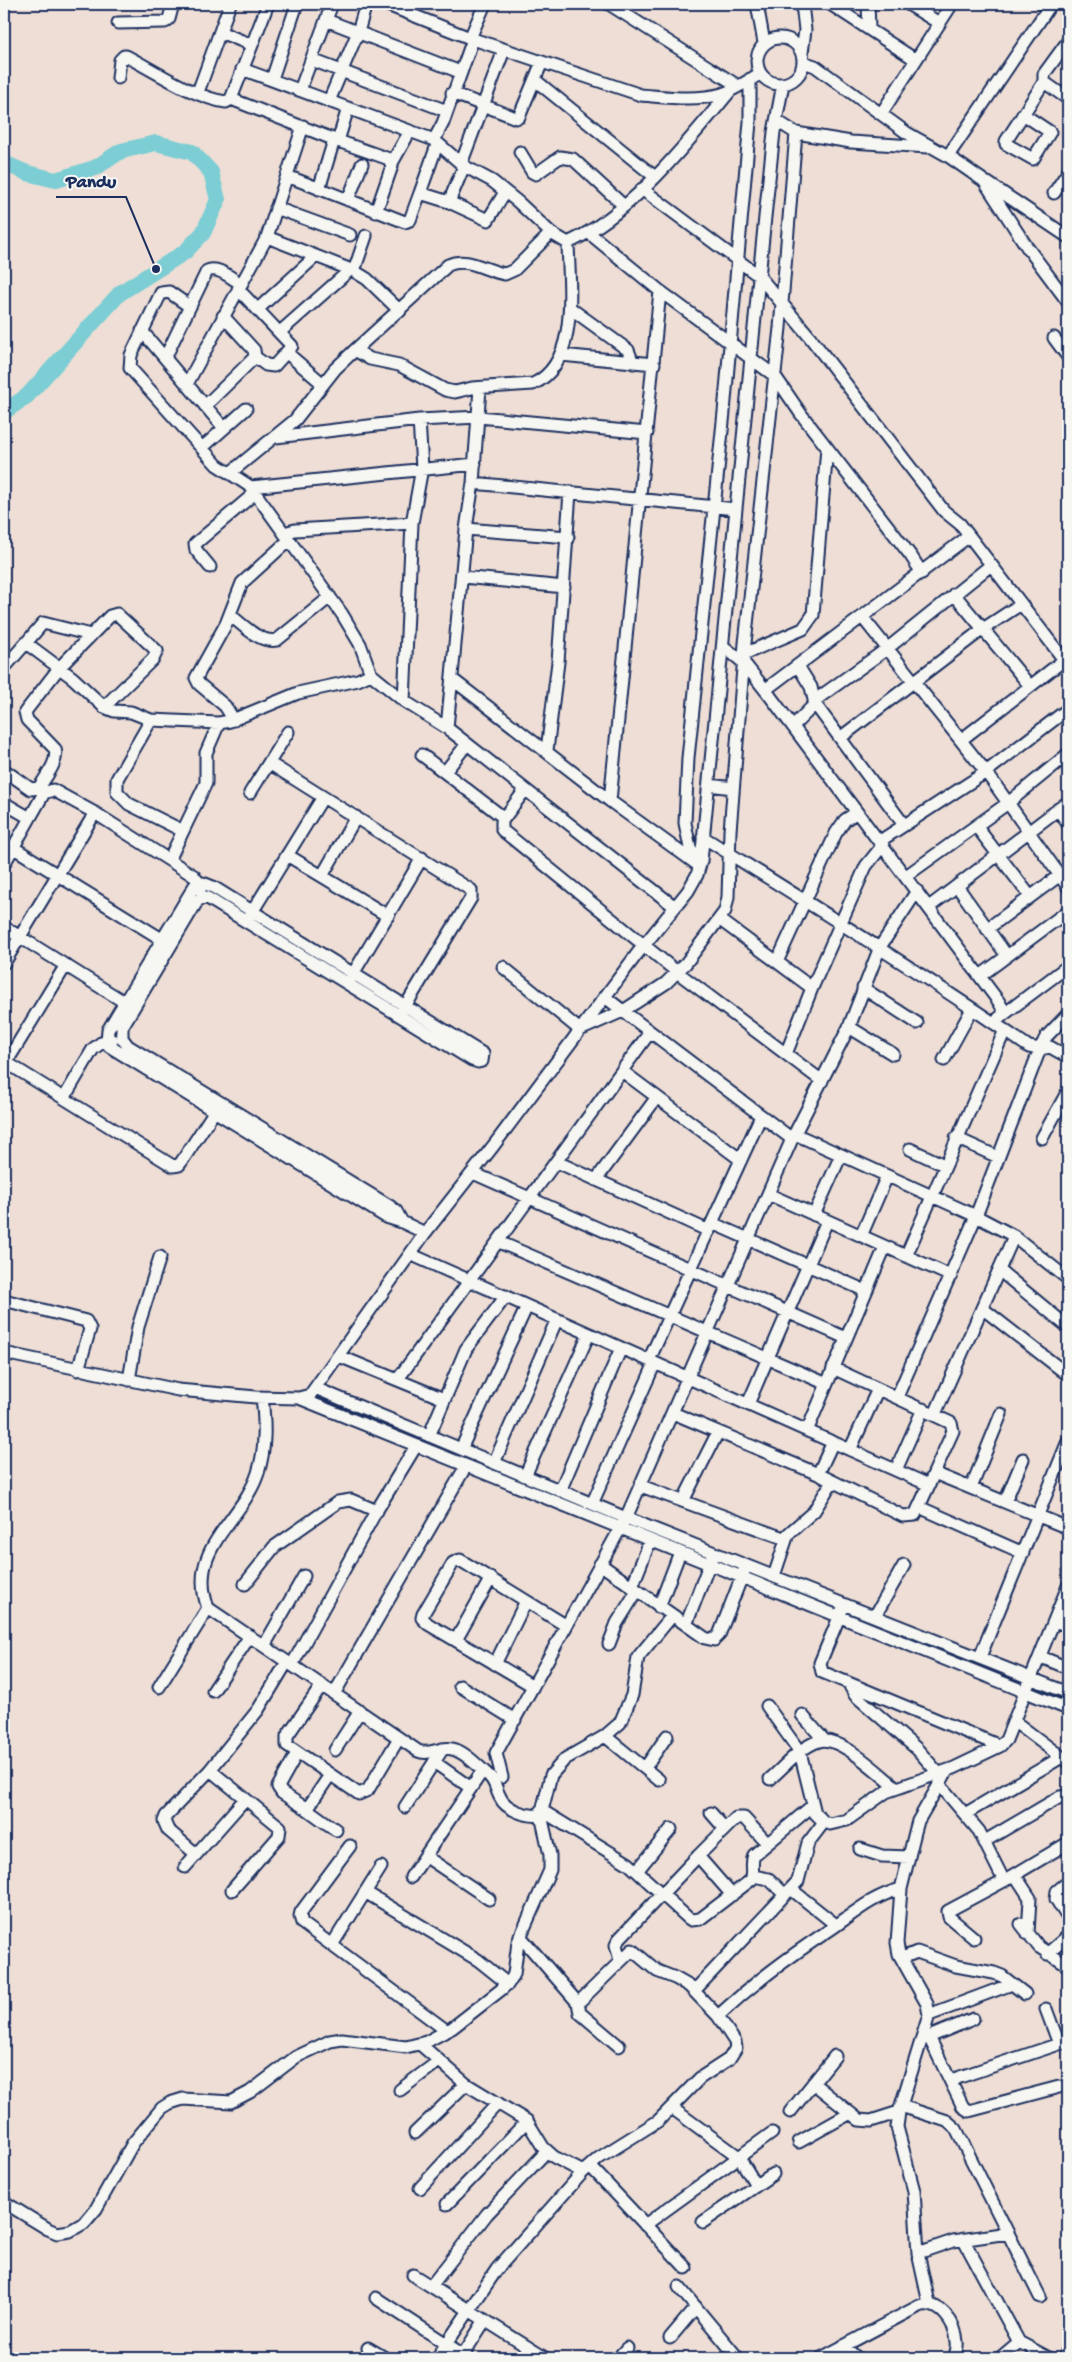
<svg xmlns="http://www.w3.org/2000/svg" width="1072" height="2362" font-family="'Gochi Hand',sans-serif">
	<rect width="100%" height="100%" fill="#eeded5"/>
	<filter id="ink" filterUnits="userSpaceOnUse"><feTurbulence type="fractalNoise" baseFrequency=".02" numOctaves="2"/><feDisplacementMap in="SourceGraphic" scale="10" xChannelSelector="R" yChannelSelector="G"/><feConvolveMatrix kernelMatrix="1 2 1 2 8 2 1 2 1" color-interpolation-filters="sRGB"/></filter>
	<g filter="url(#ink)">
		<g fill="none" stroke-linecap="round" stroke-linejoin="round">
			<path stroke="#7ccdd4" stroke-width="16" d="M4,163L27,173L56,180L95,168L121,151L156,143L192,152L211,172L218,200L203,233L185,252L120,293L27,396L4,412"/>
			<defs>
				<path id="minor" d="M385,4L470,38L641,95C667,97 696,101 722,94C735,90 748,80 760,74
					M609,4L738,86
					M757,4L764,43
					M830,4L916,60
					M868,4L869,28
					M908,4L939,23
					M326,20L460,72
					M118,23L165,22L169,19L173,4
					M220,32L252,45
					M757 61a23 23 0 1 1 46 0a23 23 0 1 1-46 0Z
					M470,38L485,4
					M473,39L443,123L434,140L464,166L492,181L518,202L551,233L568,243
					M802,53L805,30L802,4
					M312,60L447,111
					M803,62L815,66L907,133L948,156L984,181L1027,247L1068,302
					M242,69L434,140L437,145L420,193
					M118,78L120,60L124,56H126C155,71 195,98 226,102L231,99L268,4
					M272,79L297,4
					M535,80L655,177
					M1044,82L1068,99
					M300,90L332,4
					M198,92L230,4
					M452,93L516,118L519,117L542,62
					M231,99L338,141L389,159L392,166L376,212
					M329,101L358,32L366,4
					M881,114L952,4
					M1023,114L1050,132L1033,159L1006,144V141L1044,82V74L1068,41
					M777,121L796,133L851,142L928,147
					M338,141L348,108
					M520,152L532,172L536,174L560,157L573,159L623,205
					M948,156L1051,4
					M392,163L410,131
					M461,164L504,50
					M287,176L405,222L410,220L420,193L449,202L464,166
					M988,183L1068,237
					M319,189L334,140
					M642,189L759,276L809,336L944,511L960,524L1068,665
					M1054,193L1068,172
					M348,200L362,164
					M449,202L488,220L505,192
					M276,208L350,235
					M589,233L660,291L775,376L801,414L911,556L922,573
					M267,237L303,126
					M354,271L366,236
					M238,289L292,346L274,366L266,365L255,357
					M189,306L169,292L161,293L131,355L130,368L217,465L251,487L342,614L360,644L371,674L404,701L447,728L675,907
					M570,308L628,350L633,363
					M258,309L316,256
					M142,331L224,428
					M280,332L350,270
					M1054,338L1068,357
					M355,350L370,359L399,365L445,390L455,392L472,388L533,384C580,363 569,285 568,243C633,213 686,144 731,90
					M287,353L323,384
					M561,355L654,364
					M165,358L207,271C218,266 231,278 241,284
					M187,384L267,237L354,271L367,279L400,311
					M205,406L255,357L254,350L223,316
					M276,437L419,420L479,417L647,433
					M202,448L246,409
					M230,473L295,420L335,369L355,350L448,265C468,256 485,271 505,274L514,270L551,233
					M473,483L736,509
					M251,487L475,464
					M466,529L568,537
					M284,533L295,530L412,523
					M210,567L196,550L195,544L255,493
					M463,577L564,587
					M954,594L1030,686
					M230,615C242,624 260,644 277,640L330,597
					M863,618L986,772L1068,887
					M26,643L43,623L91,635
					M723,646L744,663L770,696L999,1002L1005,1013
					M744,654L803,629L813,615L827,448
					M798,666L811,687L815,704L904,825
					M4,668L26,643L73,678L104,707L114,711L131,712L151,720L219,723L230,721L298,693L358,680L371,674
					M452,679L610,801L698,865
					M765,690L969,536
					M404,701L412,523L422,468L419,420
					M814,701L888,648L991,565
					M151,720L117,779V792L129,804L183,831
					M234,720L225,706L199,684L196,678L226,624L242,583L289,540
					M793,726L815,704
					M447,728L466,529L473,483L480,388
					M840,738L983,629L1021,604
					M961,740L1064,660
					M547,750L558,662L570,492
					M422,755L504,818
					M269,763L471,890V898L403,1010
					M4,770L31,789L39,788C45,777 59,762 55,749L27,720L25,712L59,668L110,616L117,614L157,651L153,659L104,707
					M445,772L467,744
					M709,785L733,788
					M525,790L502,821V830L677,972L822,1081
					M250,793L288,732
					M610,801L660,291
					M4,803L30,818
					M1058,809L1068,824
					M976,826L1030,896
					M703,837C813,906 923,974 1029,1047L1040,1049L1050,1047L1068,1057
					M880,841L986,772L1068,709
					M14,848L168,943
					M287,855L388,916
					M169,860L206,783V753L219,723
					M4,864L44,793L53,790L95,813L194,876L199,883L200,890
					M699,866L690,848L685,823L688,758L724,412L750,122V79
					M322,876L356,817
					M906,876L1008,803L1068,754
					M957,886L1007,956
					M929,907L1068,802
					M249,917L323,797
					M719,919L812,988L786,1054
					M4,927L129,1005
					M987,929L1060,875
					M777,962L836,833L845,820L857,812
					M4,963L95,813
					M503,967L580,1030L623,1011L792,1139L849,1027L880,947L917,891
					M980,976L1068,911
					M350,979L422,858
					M812,988L866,866L883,845
					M863,988L917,1023
					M605,997L623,1011L666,983L686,963L725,911L728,897L730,831L745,643L780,328L796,133
					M999,1018L1068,966
					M849,1027L893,1054
					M944,1060L972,1009
					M4,1061L173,1166L179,1165L182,1161L218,1106
					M6,1063L66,965
					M622,1071L741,1160
					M64,1098L93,1049L101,1043L112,1040
					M795,1134L976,1216L1014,1236L1068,1279
					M956,1138L998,1157
					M1042,1138L1068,1091
					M910,1149L944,1165
					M557,1162L709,1231
					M473,1173L846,1338
					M596,1180L657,1097
					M768,1194L951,1276
					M814,1215L841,1155
					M402,1222L396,1211L391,1207L128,1046L122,1038V1027L198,900L206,897L472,1060L478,1062L482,1061L483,1054L213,887L203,883L195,885L108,1030L107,1041L109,1046L386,1217L402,1222L425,1233
					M712,1223L866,1291
					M861,1236L887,1176
					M499,1242L827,1384
					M410,1254L929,1485L934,1473L1068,1528
					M906,1256L1005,1030
					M999,1270L1068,1327
					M4,1300L86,1321L90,1329L78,1370
					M982,1308L1068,1375
					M4,1353L178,1390L256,1397L299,1398L310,1395L425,1233L494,1145L637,954L688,891L697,875L701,861L765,217L774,132L783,84
					M339,1356L444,1399
					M649,1360L761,1116
					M833,1368L951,1423L953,1431L934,1473
					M398,1379L650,1032
					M129,1380L138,1327L160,1257
					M315,1388L626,1518L1068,1693
					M262,1397C265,1423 266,1448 258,1473C242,1522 186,1548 208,1608L418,1751C430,1756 440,1746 452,1749C464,1751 478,1766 487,1774C496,1781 495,1788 500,1797C506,1810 527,1817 541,1815
					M897,1397L976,1216L1040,1049L1046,1037L1068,1014
					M299,1398L1068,1709
					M748,1404L827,1221
					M673,1413L818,1474L903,1516L915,1515L929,1485
					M935,1414L1014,1236
					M807,1431L885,1247
					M429,1436L466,1349L506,1296
					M461,1449L527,1306
					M850,1450L878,1389
					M494,1463L557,1319
					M896,1470L923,1409
					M818,1474L833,1442
					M525,1476L589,1334
					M641,1486L786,1539
					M971,1488L1001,1414
					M560,1491L621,1348
					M683,1501L718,1432
					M1005,1502L1023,1459
					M592,1504L655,1363
					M919,1507L1023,1553
					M600,1564L705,1638L714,1640L719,1635L744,1571
					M774,1576L788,1534L814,1511L832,1482
					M245,1584L274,1547L338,1502L351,1500L377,1511
					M632,1587L650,1541
					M659,1607L680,1552
					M842,1610L820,1663L822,1672L1000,1746
					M875,1616L904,1565
					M1055,1621L1068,1626
					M686,1625L712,1557
					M456,1640L491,1578
					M609,1644L617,1623L637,1591
					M264,1646L304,1576
					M980,1657L1068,1441
					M1041,1657L1068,1668
					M495,1664L526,1601
					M292,1665L374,1515L416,1446
					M849,1684L855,1695L917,1749L939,1774
					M322,1685L287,1736V1745L359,1794L368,1790L399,1738
					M460,1686L515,1720
					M533,1686L428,1624L422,1618L423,1614L453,1563L460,1560L565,1625
					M159,1687L208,1608
					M213,1691L250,1636
					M334,1694L466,1466
					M767,1706L800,1752L815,1813L824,1822L830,1824L847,1820L886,1792L954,1768L1000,1746L1006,1740L1068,1586
					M802,1715L824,1740
					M1015,1722L1068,1762
					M605,1736L659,1780
					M335,1750L360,1711
					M297,1753L278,1787L282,1793L307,1809
					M434,1762L471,1788
					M645,1768L667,1736
					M330,1775L307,1809L336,1830
					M502,1777L496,1753L626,1518L792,1139
					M770,1779C785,1766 800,1747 819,1741C840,1735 880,1775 897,1788
					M940,1785L979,1831L1004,1881L948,1911L949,1917L974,1938
					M405,1807L442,1750
					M541,1810L629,1864L688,1918L691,1920L700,1919L751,1880C755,1871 750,1864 754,1855L812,1806
					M711,1813L725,1829L736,1818H744L767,1843
					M965,1814L1060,1758
					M725,1829L698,1856L732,1895
					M985,1841L1060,1797L1068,1796
					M350,1846L301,1912L300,1916L302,1923L447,2031
					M860,1849L882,1856L909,1857
					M196,1854L168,1830L164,1821L166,1816L210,1770
					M425,1856L489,1899
					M185,1867L245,1799
					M637,1871L671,1829
					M1015,1875L1030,1898L1028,1934
					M753,1876L769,1879L785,1895
					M411,1877L483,1770
					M1004,1881L1068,1843
					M1068,1882L1057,1891L1056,1899L1068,1918
					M791,1889L836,1925
					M232,1890L279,1836L280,1827L210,1770L258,1710L287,1662
					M365,1892L478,1960L508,1984
					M1021,1924L1039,1947L1068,1966
					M520,1936L578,2003
					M332,1945L381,1867
					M1047,1954L1068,1936
					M902,1958L917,1952L956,1966L994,1973L1002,1976L1025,1994
					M620,1960L616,1945L619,1939L698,1856
					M694,1991L798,1881L808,1843L824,1822
					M1046,2009L1059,2044
					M929,2015L1012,1984
					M929,2037L973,2019
					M923,2039L929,2037L963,2107L969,2111L1059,2087
					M420,2044L466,2084L527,2121L543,2147L554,2157L583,2172
					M619,2046L580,2013L578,2003L632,1950L657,1971L675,1978L689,1986L718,2016
					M951,2080L1068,2041
					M813,2083L859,2120L871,2121L899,2112
					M400,2090L439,2061
					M901,2106L947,2121L956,2129L1040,2297
					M672,2108L739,2157L756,2185
					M790,2112L835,2056
					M415,2133L466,2084
					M799,2142L849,2114
					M590,2166L686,2268
					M420,2188L498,2103
					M4,2202L48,2229L57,2233L70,2231L84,2223L96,2209L133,2143L162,2108L170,2103L183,2099L231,2102L250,2092L296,2057L330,2041L342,2039L406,2047L426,2042L452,2028L502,1989L511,1980L514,1974L518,1942L550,1870V1855L541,1815L551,1775L565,1759L605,1736L620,1723L632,1695L638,1657L672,1616
					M447,2204L527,2121
					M703,2222L773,2174
					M645,2225L772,2133
					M963,2239L1019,2342L1049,2358
					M918,2253L953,2241L1008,2233
					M413,2275L545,2358
					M431,2286L487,2214L547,2151
					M679,2287L738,2358
					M376,2298L468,2358
					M929,2303L918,2253L914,2191L897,2127L899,2112L929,2015L927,2004L899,1954L897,1943L901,1889L915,1832L918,1821L947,1771
					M670,2338L696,2307
					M843,2346L857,2358
					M368,2348L385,2358
					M463,2355L485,2320
					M437,2358L497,2269L583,2172L599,2158L658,2121L700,2078L729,2059L736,2048L735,2042L718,2016C755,1982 786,1959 828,1931C852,1915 872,1896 901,1889
					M618,2358L627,2348
					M821,2358L919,2306C939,2299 956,2323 957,2342C958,2348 956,2353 954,2358
					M1000,2358L1019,2342
					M1064,2358L1068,2350"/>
			</defs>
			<use href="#minor" stroke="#1b2f5e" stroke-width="15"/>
			<use href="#minor" stroke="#f6f6f2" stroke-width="11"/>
		</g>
	</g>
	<path fill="none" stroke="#1b2f5e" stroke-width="2" d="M156 269L126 197H56"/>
	<circle fill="#1b2f5e" stroke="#f6f6f2" stroke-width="2" cx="156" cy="269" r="5"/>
	<g font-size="19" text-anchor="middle" font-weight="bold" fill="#1b2f5e" stroke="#f6f6f2" stroke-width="4" stroke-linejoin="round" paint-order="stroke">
		<text x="91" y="187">Pandu</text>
	</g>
	<rect width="1072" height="2362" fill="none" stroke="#f6f6f2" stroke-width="20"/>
	<rect x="10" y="10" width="1052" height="2342" fill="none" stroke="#1b2f5e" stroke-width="2" filter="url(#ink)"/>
</svg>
